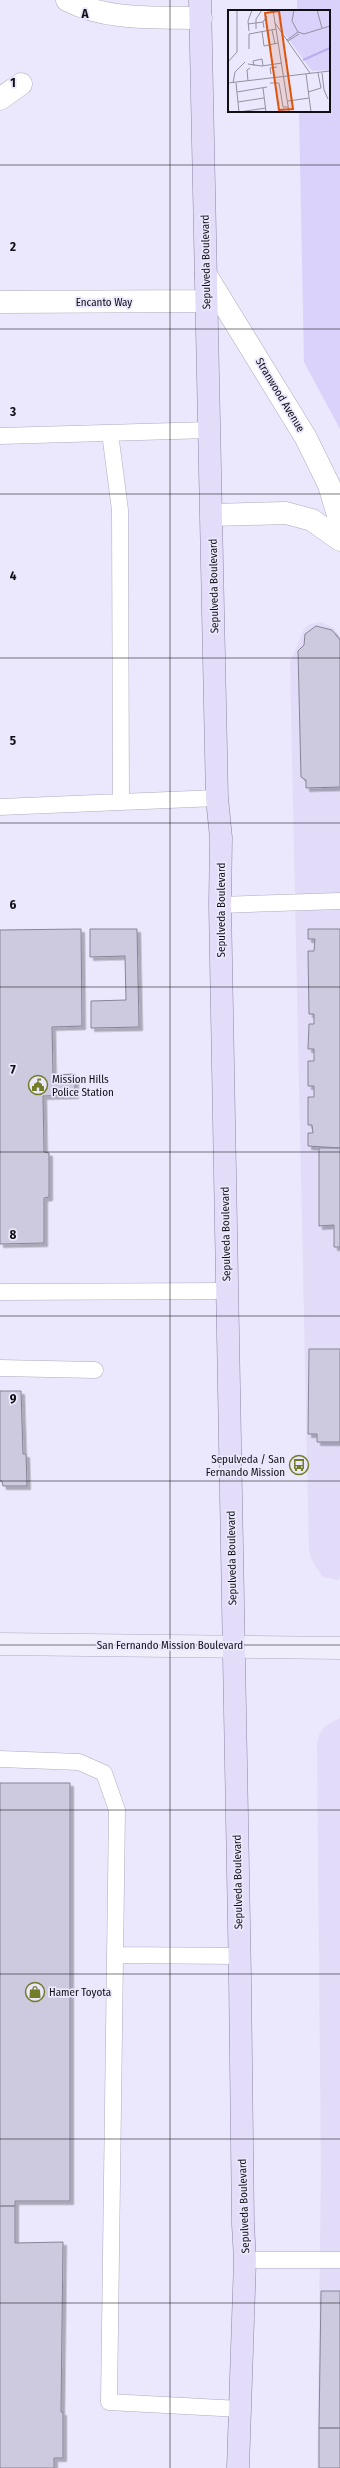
<svg xmlns="http://www.w3.org/2000/svg" width="340" height="2468" font-family="'Fira Sans Condensed',sans-serif">
	<defs>
		<filter id="shadow"><feDropShadow dx="3.5" dy="3.5" stdDeviation="0" flood-color="#0004"/></filter>
	</defs>
	<rect width="100%" height="100%" fill="#ebe7fc"/>
	<path fill="#e2dcf8" d="M321,622L334,628L340,637V1577L338,1580L323,1577L312,1561L309,1550L290,663L304,629L310,624Z
		M340,1718V2468H317L321,2175L317,1743L319,1735L325,1726Z"/>
	<path fill="#dad2fa" d="M297,0H340V429L304,362L299,111H329V11H297Z"/>
	<path fill="#cdc9de" stroke="#878497" filter="url(#shadow)" d="M316,626L332,630L340,640V787L306,788V780L301,777L298,651L304,645L305,634Z
		M81,929L82,1026L52,1027L53,1075L75,1074V1095L43,1096L44,1152L49,1153V1197L44,1198V1243L0,1244V930Z
		M90,929H137L139,1027L91,1028V1001L126,1000L125,956L90,957Z
		M308,929H340V1148L308,1146V1133H313L312,1125H308V1097H314V1086H308V1061H314V1049H308L309,1024H314V1014H309L308,951H314L315,939H308Z
		M319,1148H340V1247H334V1225L319,1226Z
		M309,1349H340V1442H317V1434H308Z
		M0,1391H21L23,1454H26L27,1486H3L2,1481H0Z
		M0,1783H70V2201H15V2206H0Z
		M0,2206H15V2243L63,2242L61,2412H63V2458H54V2468H0Z
		M321,2291H340V2428H319Z
		M319,2428H340V2468H319Z"/>
	<g fill="none" stroke-linecap="round" stroke-linejoin="round">
		<defs>
			<path id="service" d="M110,433L120,510L121,802
				M0,436L210,430
				M0,807L217,798
				M220,905L340,901
				M0,1292L227,1291
				M0,1368L95,1370
				M0,1759L79,1762L104,1773L117,1810L109,2402L240,2409
				M115,1955L240,1956
				M245,2260H340"/>
			<path id="minor" d="M67,0C107,21 156,17 201,18
				M0,99L21,84
				M206,275L306,438L329,485L340,522
				M0,302L207,301
				M213,515L286,513L312,520L340,540"/>
			<path id="secondary" d="M0,1644L340,1648"/>
			<path id="primary" d="M200,0L217,798L221,838L220,905L240,1978L243,2224L245,2260L238,2468"/>
		</defs>
		<use href="#service" stroke="#afabbf" stroke-width="17"/>
		<use href="#minor" stroke="#afabbf" stroke-width="23"/>
		<use href="#secondary" stroke="#afabbf" stroke-width="23"/>
		<use href="#primary" stroke="#8d86a7" stroke-width="23"/>
		<use href="#service" stroke="#fff" stroke-width="16"/>
		<use href="#minor" stroke="#fff" stroke-width="22"/>
		<use href="#secondary" stroke="#f1eefc" stroke-width="22"/>
		<use href="#primary" stroke="#e3ddf9" stroke-width="22"/>
	</g>
	<path fill="none" stroke="#100f15" stroke-width="1" stroke-opacity="0.55" d="M170,0V2468M0,165H340M0,329H340M0,494H340M0,658H340M0,823H340M0,987H340M0,1152H340M0,1316H340M0,1481H340M0,1645H340M0,1810H340M0,1974H340M0,2139H340M0,2303H340"/>
	<defs>
		<symbol id="civic-ring" viewBox="-11 -11 22 22"><circle r="9.5" fill="#ebe7fc" stroke="#737c26" stroke-width="1.5"/><path d="M-.6-6.5H3V-4.5H.6V-3L4-1V1h2V6H-6V1h2V-1L-.6-3ZM-1.2 2.5V6h2.4V2.5Z" fill="#737c26"/></symbol>
		<symbol id="bus-ring" viewBox="-11 -11 22 22"><circle r="9.5" fill="#ebe7fc" stroke="#737c26" stroke-width="1.5"/><path d="M-5-6H5V4H4V6H2V4H-2V6H-4V4H-5ZM-3.5-4V0h7V-4ZM-3.5 1.2v1.5H-2V1.2ZM2 1.2v1.5H3.5V1.2Z" fill="#737c26"/></symbol>
		<symbol id="shop-ring" viewBox="-11 -11 22 22"><circle r="9.5" fill="#ebe7fc" stroke="#737c26" stroke-width="1.5"/><path d="M-5-2.5h2.3a2.7 3.5 0 0 1 5.4 0H5L5.5 6h-11ZM-1.5-2.5h3a1.5 2.3 0 0 0-3 0Z" fill="#737c26"/></symbol>
	</defs>
	<g fill-rule="evenodd">
		<use href="#civic-ring" x="27" y="1074" width="22" height="22"/>
		<use href="#bus-ring" x="288" y="1454" width="22" height="22"/>
		<use href="#shop-ring" x="24" y="1981" width="22" height="22"/>
	</g>
	<g text-anchor="middle" dominant-baseline="central" stroke-width="3.5" stroke-linejoin="round" paint-order="stroke">
		<g font-size="11" fill="#100f15" stroke="#ebe7fc">
			<text transform="translate(206 262) rotate(-91)">Sepulveda Boulevard</text>
			<text x="104" y="302">Encanto Way</text>
			<text transform="translate(280 395) rotate(59)">Stranwood Avenue</text>
			<text transform="translate(214 586) rotate(-91)">Sepulveda Boulevard</text>
			<text transform="translate(221 910) rotate(-90)">Sepulveda Boulevard</text>
			<text transform="translate(226 1234) rotate(-91)">Sepulveda Boulevard</text>
			<text transform="translate(232 1558) rotate(-91)">Sepulveda Boulevard</text>
			<text x="170" y="1645">San Fernando Mission Boulevard</text>
			<text transform="translate(238 1882) rotate(-91)">Sepulveda Boulevard</text>
			<text transform="translate(244 2206) rotate(-92)">Sepulveda Boulevard</text>
		</g>
		<g font-size="11" fill="#100f15" stroke="#ebe7fc" text-anchor="start">
			<text x="52" y="1079">Mission Hills<tspan x="52" dy="13">Police Station</tspan></text>
			<text x="285" y="1459" text-anchor="end">Sepulveda / San<tspan x="285" dy="13">Fernando Mission</tspan></text>
			<text x="49" y="1992">Hamer Toyota</text>
		</g>
	</g>
	<g transform="translate(228 10)">
		<rect width="102" height="102" fill="#ebe7fc"/>
		<path d="M49,0H102V60L84,61L51,16Z" fill="#dad2fa"/>
		<path fill="none" stroke="#bbaced" stroke-width="2" d="M75,50L102,38"/>
		<path fill="none" stroke="#9391a0" stroke-width="1" d="M45,0L61,102M66,0L64,11L70,22M89,0L94,18M47,13L82,63M20,14L35,12M36,18L35,12L39,6M28,19V9L34,0M44,20L47,34M21,21L20,11L24,0M34,21L36,36L50,33M70,22L76,24L102,16M59,30L70,22M60,31L71,24M21,39V24L48,19M0,52L9,42V0M20,54L34,56L54,53M26,56L25,51L34,49L35,56M94,63L96,80L100,89M43,64L42,58L49,57M78,64L83,102M20,71L19,60L22,58M0,73L102,61M5,73L7,62L17,52M8,73L11,102M42,73H51L55,97H60M35,78L38,102M9,82L39,77M80,82L93,78L90,63M60,91L81,88M10,92L36,88M11,102L38,98"/>
		<path fill="#dd550c" fill-opacity="0.15" stroke="#dd550c" stroke-width="2" d="M51,1L65,99L51,100L37,3Z"/>
		<rect width="102" height="102" fill="none" stroke="#100f15" stroke-width="2"/>
	</g>
	<g font-size="13" text-anchor="middle" font-weight="bold" fill="#100f15" stroke="#ebe7fc" stroke-width="3.5" stroke-linejoin="round" paint-order="stroke">
		<text x="85" y="18">A</text>
		<text x="13" y="87">1</text>
		<text x="13" y="251">2</text>
		<text x="13" y="416">3</text>
		<text x="13" y="580">4</text>
		<text x="13" y="745">5</text>
		<text x="13" y="909">6</text>
		<text x="13" y="1074">7</text>
		<text x="13" y="1239">8</text>
		<text x="13" y="1403">9</text>
	</g>
</svg>
